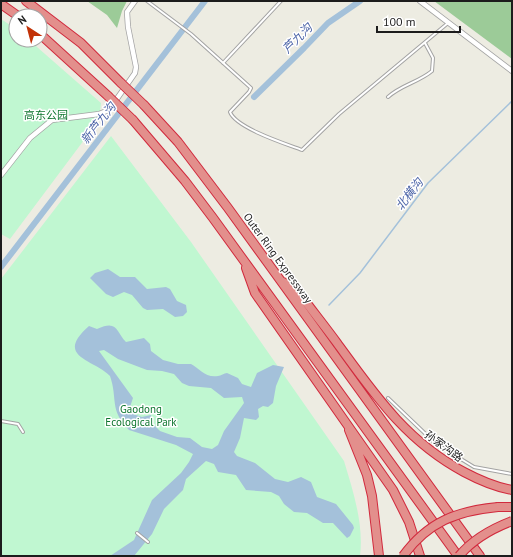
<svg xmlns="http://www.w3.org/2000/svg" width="513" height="557" font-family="'PT Sans','Noto Sans SC',sans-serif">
	<rect width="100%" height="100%" fill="#edece2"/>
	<path fill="#9ccb98" d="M87,1H127L122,11L117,28L107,15Z
		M434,1H512V59Z"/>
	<path fill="#c0f7d1" d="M1,19L16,29V40H29L101,103L99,120L10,239L1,234Z
		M111,136L191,242L344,461C353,491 364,524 360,556H1V279Z"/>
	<path fill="#a4c1da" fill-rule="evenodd" d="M108,269L120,277H135L147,289L166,287L170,289L177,301L186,305L187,312L183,316L175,317L163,309L147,310L143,308L132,295L124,292L113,297L106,294L90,278L95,273Z
		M89,326L97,329C118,319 116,332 126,342L144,338L150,344L151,351L163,360L178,364H191C200,369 205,378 218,376C221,376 224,373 227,373L238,378L242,384L251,387L257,373L273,365L284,367L276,386L273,403L268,407L263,406L258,409L259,417L256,420L244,418L240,438L234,452L237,456L255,463L275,479L288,482L301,477L311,482L317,497L336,504L353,525L354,528L350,536L347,538L333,523H323L307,513L294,512L284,504L279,496L271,492L246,490L236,475L218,472L214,464L206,461L186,479L183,490L164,509L152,534L134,556H110L134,540L152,500L181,473L189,462L193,454L176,445L129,430C109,410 118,399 110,376C93,359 54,357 89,326ZM104,350L118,359L147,370L162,371L174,374L182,383L189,386L211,388L224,398L242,397L244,403L224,431L218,445L212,449L202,447L190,438L177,437L160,431L152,423L151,415L142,417L133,414L130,407L133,398L99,351Z"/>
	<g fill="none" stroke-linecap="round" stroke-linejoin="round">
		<path stroke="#a4c1da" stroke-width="1.5" d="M329,305L360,273L428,183L512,101"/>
		<path stroke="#a4c1da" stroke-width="6" d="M254,97L304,48L328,23L360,1
			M1,267L205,1"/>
		<defs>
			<path id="lane" d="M147,1L191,34L251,88L249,92L230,112C236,128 286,144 302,150L339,114L448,23
				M223,63L281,1
				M388,97C401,85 419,82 432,71L433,58L425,43
				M388,398L435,443L474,467L512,474
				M1,421L18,424L23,432
				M137,533L148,542"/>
			<path id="street" d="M420,1L512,71
				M1,175L30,138L52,120L99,114L109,110L135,73L136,67L128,27L127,12L135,1"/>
			<path id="highway" d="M26,1L81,43L121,83
				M1,4L18,16
				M40,34L108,96
				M144,105L178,142L228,208L480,556
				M133,120L185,181L213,218L458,556
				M246,268L255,293L393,490L409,522L420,556
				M283,282L297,290C310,308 324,325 337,343C375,395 406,441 464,472C479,480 495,487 512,490
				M349,430L367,475L372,496L379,556
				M498,507H512"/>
		</defs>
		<use href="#lane" stroke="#a3a3a3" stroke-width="4"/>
		<use href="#street" stroke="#a3a3a3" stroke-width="6"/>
		<use href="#highway" stroke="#d12a3d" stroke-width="10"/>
		<use href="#lane" stroke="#fff" stroke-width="2"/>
		<use href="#street" stroke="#fff" stroke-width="4.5"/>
		<use href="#highway" stroke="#e38f8c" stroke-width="8"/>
		<defs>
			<path id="highway-bridge" d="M121,83L144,105
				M108,96L133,120
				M403,556C428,522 456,511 498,507
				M459,556C473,539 491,529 512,521"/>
		</defs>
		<use href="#highway-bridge" stroke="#d12a3d" stroke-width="10" stroke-linecap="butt"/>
		<use href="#highway-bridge" stroke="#e38f8c" stroke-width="8"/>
	</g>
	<g text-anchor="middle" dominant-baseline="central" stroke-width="3" stroke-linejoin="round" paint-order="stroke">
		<g font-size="11" fill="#0f762f" stroke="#fff">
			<text x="46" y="115">高东公园</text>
			<text x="141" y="409">Gaodong<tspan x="141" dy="13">Ecological Park</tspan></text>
		</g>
		<g font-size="11" fill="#1c1c1c" stroke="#fff">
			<text transform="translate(278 258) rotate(54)">Outer Ring Expressway</text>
			<text transform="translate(444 446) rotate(36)">孙家沟路</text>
		</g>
		<g font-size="12" font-style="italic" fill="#4d65a8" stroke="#fff">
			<text transform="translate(297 38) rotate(-45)">芦九沟</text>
			<text transform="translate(98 123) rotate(-52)">新芦九沟</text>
			<text transform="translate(409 194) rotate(-52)">北横沟</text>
		</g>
	</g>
	<rect width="513" height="557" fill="none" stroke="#1c1c1c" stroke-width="4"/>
	<g transform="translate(28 28) rotate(324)"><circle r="19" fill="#ffffff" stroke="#a4a4a4"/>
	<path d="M0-3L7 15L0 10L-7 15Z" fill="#c23207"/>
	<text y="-6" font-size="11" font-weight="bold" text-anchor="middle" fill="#1c1c1c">N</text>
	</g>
	<path d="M377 26v6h83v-6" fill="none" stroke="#1c1c1c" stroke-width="2"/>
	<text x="383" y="26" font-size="12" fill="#1c1c1c" stroke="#ffffff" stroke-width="3" paint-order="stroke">100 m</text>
</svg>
